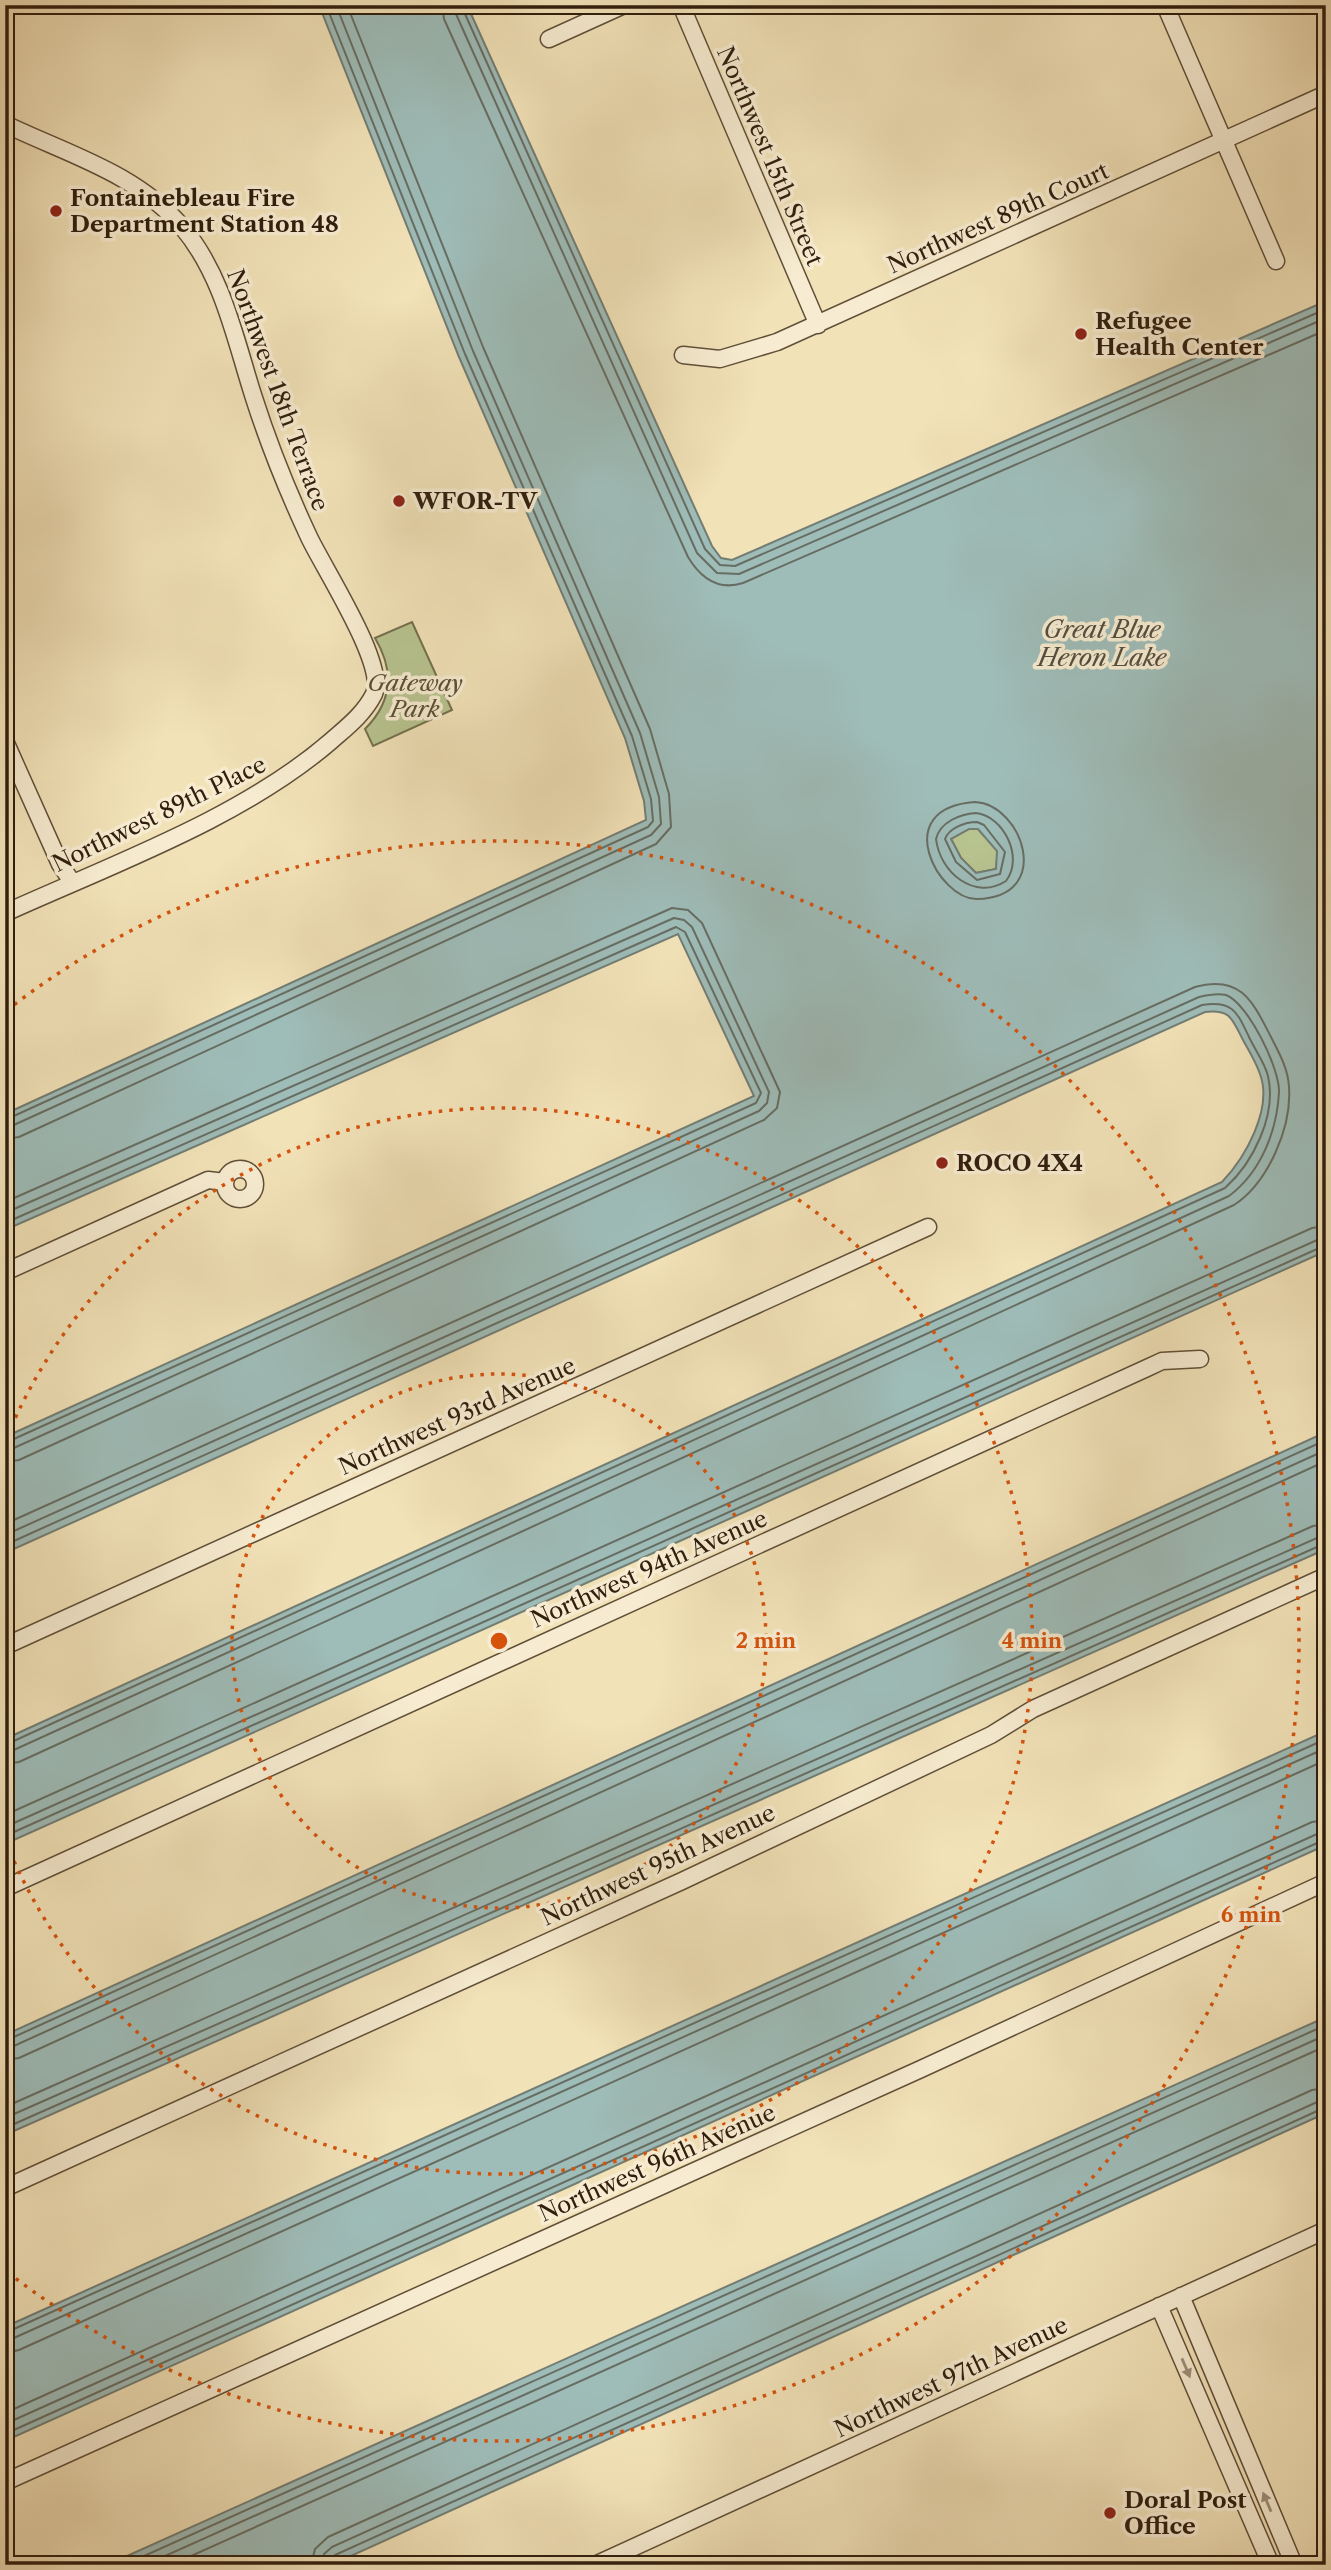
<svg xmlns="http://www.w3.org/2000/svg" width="1331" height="2570" font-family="'Libre Caslon Text',serif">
	<rect width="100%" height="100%" fill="#f2e2b8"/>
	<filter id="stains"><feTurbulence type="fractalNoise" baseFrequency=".00286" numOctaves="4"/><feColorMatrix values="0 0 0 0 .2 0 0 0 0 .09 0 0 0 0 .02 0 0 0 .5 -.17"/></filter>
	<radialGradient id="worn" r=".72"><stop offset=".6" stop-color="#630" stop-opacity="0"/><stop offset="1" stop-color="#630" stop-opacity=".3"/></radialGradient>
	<path fill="#b8c490" stroke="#74714f" stroke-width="2" d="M412,622L452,710L373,746L365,729C393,701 394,670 375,638Z
		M969,829H978L998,851L996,869L976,873L961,858L951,839Z"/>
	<path fill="#9ebcb8" stroke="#727d74" stroke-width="2" fill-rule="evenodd" d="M319,5H467L712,546L721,558L732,560L1326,301V1251L5,1844V1739L1222,1182C1245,1158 1273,1109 1260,1074C1256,1062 1249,1051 1243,1040C1232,1019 1231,1009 1205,1012L5,1553V1437L754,1096L678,934L5,1230V1114L646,820L644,801L625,738L459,357ZM969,829H978L997,851L996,869L976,873L961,858L951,839Z
		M1326,1432V1549L5,2135V2035Z
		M1326,1731V1845L5,2441V2327Z
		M1326,2017V2113L331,2565H107Z"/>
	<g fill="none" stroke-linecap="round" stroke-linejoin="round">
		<path stroke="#676d63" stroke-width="2" d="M442,5L444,19L688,557C700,577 718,591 743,583L1326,330
			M452,5L697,553L717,573L739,574L1326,318
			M461,5L705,549L720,565L735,566L1326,309
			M975,802C1022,804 1055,897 977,899C939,900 888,808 975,802Z
			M976,813C1004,816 1024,858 1006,881C975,901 940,873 936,839C940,822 960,814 976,813Z
			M977,822L984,825L1005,852L1000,874L977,880L956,862L945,839C949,828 965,822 977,822Z
			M5,1120L648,827L653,821L651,799L632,736L465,354L326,5
			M5,1129L651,835L661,824L659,797L640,733L473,351L336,5
			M5,1139L19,1137L656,844L671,827L669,794L650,729L483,347L347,5
			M5,1202L672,908L688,910L702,923L780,1092L777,1108L764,1120L19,1460L5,1462
			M5,1213L674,918L684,920L692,927L769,1092L767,1103L759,1111L5,1452
			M5,1223L676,927L685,932L761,1093L756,1103L5,1443
			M5,1524L1195,987C1241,974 1253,1002 1271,1037C1279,1053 1288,1068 1289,1087C1292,1127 1268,1183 1234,1205L19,1762L5,1764
			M5,1535L1199,997C1207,995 1218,993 1226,995C1248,1003 1280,1069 1279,1092C1277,1131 1261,1172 1229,1196L5,1754
			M5,1545L1202,1005C1233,1000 1237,1012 1249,1037C1255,1050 1265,1063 1268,1076C1277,1115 1253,1163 1225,1188L5,1745
			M5,1815L1312,1228L1326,1226
			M5,1827L1326,1236
			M5,1836L1326,1245
			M5,2041L1326,1440
			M5,2050L1326,1450
			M5,2060L19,2058L1326,1461
			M5,2107L1313,1526L1326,1524
			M5,2118L1326,1534
			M5,2128L1326,1543
			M5,2333L1326,1739
			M5,2342L1326,1748
			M5,2353L19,2350L1326,1760
			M5,2413L1312,1822L1326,1820
			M5,2424L1326,1830
			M5,2434L1326,1839
			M124,2565L1326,2025
			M145,2565L1326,2035
			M171,2565L1326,2046
			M311,2565L315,2549L328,2537L1312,2090L1326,2088
			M322,2565L324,2554L332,2547L1326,2098
			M330,2565L335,2555L1326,2107"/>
		<defs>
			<path id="minor" d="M681,5L818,325
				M1165,5L1276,261
				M549,39L624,5
				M5,124C67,154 137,173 183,228C223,276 235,339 254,398C269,445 288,492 309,537C324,569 387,665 374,694C364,714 347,727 331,741C242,818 113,864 5,913
				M683,355L720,359L777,342L1326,94
				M5,741L60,864L72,882
				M225 1184a15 15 0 1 1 30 0a15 15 0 1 1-30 0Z
				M5,1272L208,1180L225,1182
				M5,1646L928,1227
				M5,1888L1147,1368L1162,1361L1200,1359
				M5,2188L682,1881L991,1735L1033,1709L1326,1576
				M1181,2296L1294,2565
				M1159,2306L1271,2565
				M5,2482L921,2069L1326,1882
				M595,2565L1326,2230"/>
		</defs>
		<use href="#minor" stroke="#604f38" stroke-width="19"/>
		<use href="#minor" stroke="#f7ecd1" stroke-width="16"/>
	</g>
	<defs><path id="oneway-solid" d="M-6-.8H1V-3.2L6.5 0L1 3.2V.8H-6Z" transform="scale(1.75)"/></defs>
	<g fill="#9d8f79">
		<use href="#oneway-solid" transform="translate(1186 2368) rotate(67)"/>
		<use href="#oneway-solid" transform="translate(1267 2502) rotate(-113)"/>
	</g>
	<g fill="none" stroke="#d6530c" stroke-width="3.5" stroke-dasharray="3.5 7">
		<circle cx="499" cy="1641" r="267"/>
		<path d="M7 1437A533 533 0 1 1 7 1845"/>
		<path d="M6 1011A800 800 0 1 1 6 2271"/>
	</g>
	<g fill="#8f2418" stroke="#f7ecd1" stroke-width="2.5">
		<circle cx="56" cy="211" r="7"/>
		<circle cx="1081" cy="334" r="7"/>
		<circle cx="399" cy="501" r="7"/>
		<circle cx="942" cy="1163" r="7"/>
		<circle cx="1110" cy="2513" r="7"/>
	</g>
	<g text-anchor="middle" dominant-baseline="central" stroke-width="7" stroke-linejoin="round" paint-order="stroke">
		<g font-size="23" fill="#301e0e" stroke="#f7ecd1">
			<text transform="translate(770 156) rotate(67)">Northwest 15th Street</text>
			<text transform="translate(998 218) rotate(-24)">Northwest 89th Court</text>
			<text transform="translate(278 390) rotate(70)">Northwest 18th Terrace</text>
			<text transform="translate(159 814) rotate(-26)">Northwest 89th Place</text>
			<text transform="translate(457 1416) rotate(-24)">Northwest 93rd Avenue</text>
			<text transform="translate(649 1569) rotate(-24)">Northwest 94th Avenue</text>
			<text transform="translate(658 1865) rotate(-25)">Northwest 95th Avenue</text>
			<text transform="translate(657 2163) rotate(-24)">Northwest 96th Avenue</text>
			<text transform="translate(951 2377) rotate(-25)">Northwest 97th Avenue</text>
		</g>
		<g font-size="23" font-weight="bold" fill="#301e0e" stroke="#f7ecd1" text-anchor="start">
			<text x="70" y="198">Fontainebleau Fire<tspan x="70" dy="26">Department Station 48</tspan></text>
			<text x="1095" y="321">Refugee<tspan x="1095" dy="26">Health Center</tspan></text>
			<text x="413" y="501">WFOR-TV</text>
			<text x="956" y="1163">ROCO 4X4</text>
			<text x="1124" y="2500">Doral Post<tspan x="1124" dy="26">Office</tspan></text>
		</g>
		<g font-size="23" font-style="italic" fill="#595035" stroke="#f7ecd1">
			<text x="415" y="683">Gateway<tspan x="415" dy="26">Park</tspan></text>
		</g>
		<g font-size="24" font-style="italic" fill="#514d41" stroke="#f7ecd1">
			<text x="1102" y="629">Great Blue<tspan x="1102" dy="28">Heron Lake</tspan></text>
		</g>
	</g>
	<circle cx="499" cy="1641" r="10" fill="#d6530c" stroke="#f7ecd1" stroke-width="3.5"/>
	<g font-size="21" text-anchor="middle" font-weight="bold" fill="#d6530c" stroke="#f7ecd1" stroke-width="7" stroke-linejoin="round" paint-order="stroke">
		<text x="766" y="1648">2 min</text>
		<text x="1032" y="1648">4 min</text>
		<text x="1251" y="1922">6 min</text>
	</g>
	<rect width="1331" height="2570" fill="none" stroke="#f2e2b8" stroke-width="28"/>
	<rect x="7" y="7" width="1317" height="2556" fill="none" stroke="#301e0e" stroke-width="3.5"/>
	<rect x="14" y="14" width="1303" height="2542" fill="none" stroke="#301e0e" stroke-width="2"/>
	<rect width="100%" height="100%" filter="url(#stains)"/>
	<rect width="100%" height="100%" fill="url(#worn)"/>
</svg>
